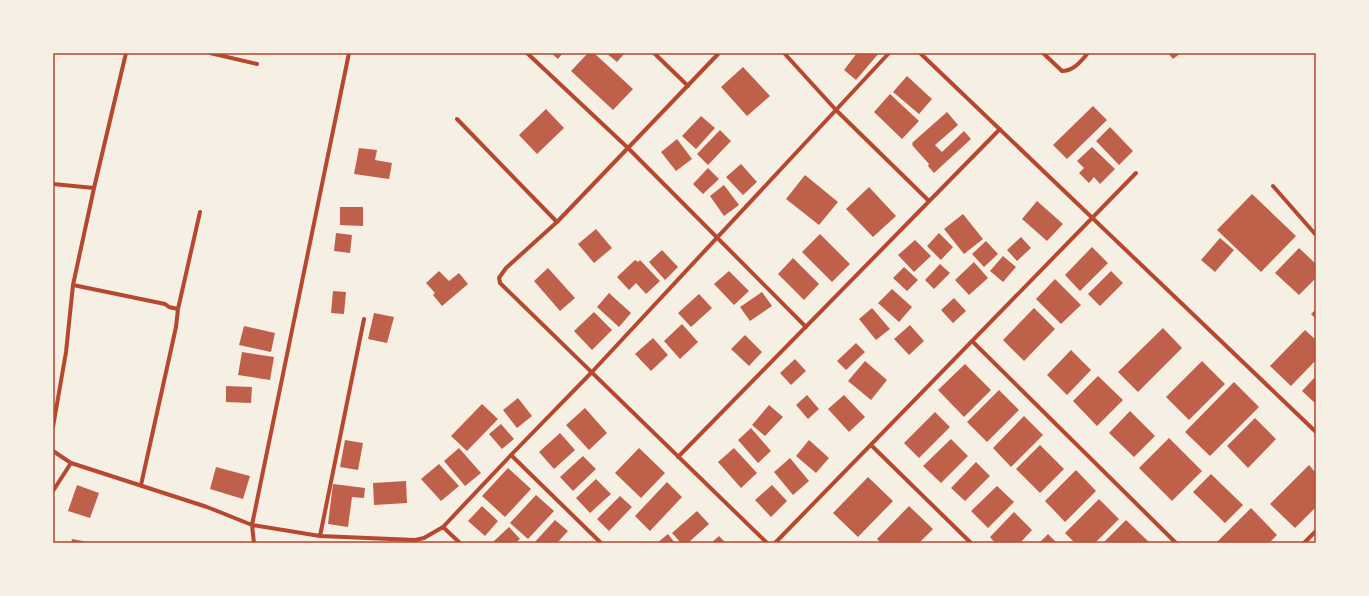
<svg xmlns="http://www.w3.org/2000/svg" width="1369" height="596" font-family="'Exo 2',sans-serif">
	<rect width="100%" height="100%" fill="#f6efe4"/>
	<path fill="#bf614a" d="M551,53H563L558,59Z
		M588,53H594L633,89L613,110L571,71Z
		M606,53H625L617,62Z
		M857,53H879L856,80L844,70Z
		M1168,53H1181L1173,59Z
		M743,67L770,96L747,116L721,87Z
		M907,76L932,99L919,114L893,92Z
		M890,94L919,121L902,139L874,112Z
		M1093,106L1107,120L1067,159L1053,145Z
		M546,109L564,128L537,154L519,135Z
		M947,112L958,125L935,145L942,152L964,131L971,139L934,173L928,166L929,164L912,145L913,144L912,143Z
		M701,116L715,128L696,149L682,136Z
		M1110,127L1133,151L1119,165L1096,141Z
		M720,130L731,141L708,165L697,154Z
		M677,139L692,159L676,171L661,152Z
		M1092,147L1115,169L1100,184L1094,177L1089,183L1079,173L1084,168L1077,161Z
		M359,148L377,150L375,160L392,163L389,179L354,174Z
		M741,164L757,182L743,195L726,177Z
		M708,168L719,179L703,194L693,184Z
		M805,175L838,202L819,225L786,199Z
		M724,185L739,205L724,216L710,196Z
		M869,187L896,216L873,237L846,209Z
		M1252,194L1296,236L1261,272L1217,230Z
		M1037,201L1063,224L1047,241L1022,219Z
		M340,207H363V226L340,225Z
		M963,214L983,239L964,254L944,229Z
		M596,229L612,248L594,263L578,244Z
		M336,233L352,235L350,253L334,251Z
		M939,233L953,247L941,260L927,246Z
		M820,234L850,264L832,282L802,252Z
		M1021,237L1031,248L1017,261L1007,250Z
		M1220,238L1234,250L1215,272L1201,260Z
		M915,240L931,256L914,272L898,255Z
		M986,241L998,254L984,267L972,254Z
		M1092,247L1108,263L1080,291L1065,275Z
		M1299,248L1316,264V278L1299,295L1275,273Z
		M662,250L678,267L665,280L649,262Z
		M1003,256L1016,267L1003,282L990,271Z
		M793,258L819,284L804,300L778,274Z
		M635,260L638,262L640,260L660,281L646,294L636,283L629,290L617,277Z
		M974,262L988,278L969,295L955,280Z
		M940,264L950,273L934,289L925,280Z
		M904,267L918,280L907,291L893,278Z
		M548,268L575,298L560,311L534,281Z
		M439,271L449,281L459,273L468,284L442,306L433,295L435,293L426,283Z
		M729,271L749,291L734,305L714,284Z
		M1111,271L1123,283L1100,306L1088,294Z
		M1055,279L1081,305L1061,324L1036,299Z
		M892,289L912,307L899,322L878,303Z
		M333,291L346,292L344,314L331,313Z
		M762,292L772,306L750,321L740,307Z
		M609,293L631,313L619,327L597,307Z
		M699,294L712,308L691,327L678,313Z
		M954,298L966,311L953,323L941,310Z
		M872,308L890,329L876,340L859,319Z
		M1034,308L1055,329L1024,361L1003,340Z
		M1316,309V319L1311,314Z
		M594,312L612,330L592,350L574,331Z
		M374,313L394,317L387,343L368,339Z
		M682,324L698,342L680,359L664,341Z
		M910,325L924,341L909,355L894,339Z
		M244,326L275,333L271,352L239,345Z
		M1163,328L1182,348L1138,392L1118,372Z
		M1305,330L1316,340V360L1291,386L1270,366Z
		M745,335L762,352L749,366L731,349Z
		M653,338L668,355L651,371L635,354Z
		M856,343L865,352L846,370L837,361Z
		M1071,350L1091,370L1067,395L1047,375Z
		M242,352L274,357L270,380L238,375Z
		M795,359L806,371L791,385L780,373Z
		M865,361L887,380L871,400L848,381Z
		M1202,361L1225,384L1189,420L1166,397Z
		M965,364L991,390L964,417L938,390Z
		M1098,376L1123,400L1097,426L1073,401Z
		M1316,376V404L1302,391Z
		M1234,382L1259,407L1210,456L1185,432Z
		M226,386L252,387L251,403L226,402Z
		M999,390L1019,410L987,442L967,422Z
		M807,395L819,409L808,419L796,405Z
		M844,395L865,417L849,432L828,409Z
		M518,398L532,416L517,428L503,410Z
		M482,404L498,419L467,451L451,436Z
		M769,405L783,417L765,436L752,425Z
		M585,408L607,433L589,450L566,425Z
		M1130,411L1155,436L1134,457L1109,433Z
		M935,412L950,427L919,458L904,443Z
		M1024,416L1043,435L1011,467L993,448Z
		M1255,418L1276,439L1248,468L1227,446Z
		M501,424L514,439L502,449L489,434Z
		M751,428L771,451L758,463L738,440Z
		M560,433L575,450L554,469L539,452Z
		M1169,438L1202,471L1172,501L1139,468Z
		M951,439L968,456L941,483L923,466Z
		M345,440L363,443L358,470L340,467Z
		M809,440L829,458L816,473L796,456Z
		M1040,445L1064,469L1040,493L1016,469Z
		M459,448L481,473L465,486L444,461Z
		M639,448L665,473L641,498L615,473Z
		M734,448L757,473L741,488L718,462Z
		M583,456L596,469L573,491L560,477Z
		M790,458L809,481L793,495L774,472Z
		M976,462L990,476L965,501L951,488Z
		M439,464L459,486L441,501L421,479Z
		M1309,465L1316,473V507L1295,528L1270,504Z
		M216,467L250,476L243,499L210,489Z
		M508,468L531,489L505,517L482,496Z
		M1076,470L1096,491L1065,522L1045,501Z
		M1211,474L1243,505L1225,523L1193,492Z
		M868,477L893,501L858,537L833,513Z
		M596,479L611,494L590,513L576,498Z
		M406,481L407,503L374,505L373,483Z
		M667,482L682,497L650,531L635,516Z
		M333,484L365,488L364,498L352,497L348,527L328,524Z
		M77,485L99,493L90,518L68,511Z
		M772,485L787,501L771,517L755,500Z
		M997,486L1014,502L988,528L971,511Z
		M536,495L554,511L528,539L510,523Z
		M620,496L632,507L609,531L597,519Z
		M1099,499L1119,519L1095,543H1075L1065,533Z
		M482,506L498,521L485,536L468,521Z
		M909,506L933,529L919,543H881L877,539Z
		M1251,508L1277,535L1269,543H1216Z
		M697,511L709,524L688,543H681L672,533Z
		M1014,512L1032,530L1020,543H995L990,537Z
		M555,520L568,531L557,543H534Z
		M1126,520L1150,543H1103Z
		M509,527L520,539L515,543H495L494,541Z
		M668,534L675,543H657Z
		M1048,534L1057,543H1039Z
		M719,536L726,543H711Z
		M72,539L88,542V543H71Z"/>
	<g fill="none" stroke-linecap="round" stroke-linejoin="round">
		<path stroke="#b5482f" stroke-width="4" d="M210,53L257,64
			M527,53L628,148L806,327
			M654,53L688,86
			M719,53L557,222L506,268L499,278L500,283L767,543
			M784,53L836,110L929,201
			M920,53L1316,432
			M1043,53L1062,71C1074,71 1081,61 1088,53
			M457,119L557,222
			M53,184L94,188
			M1273,186L1316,235
			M73,285L165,304L169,307L178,309L176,327L141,485
			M178,309L200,212
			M972,341L1176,543
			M53,427L66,352L73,285L94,188L126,53
			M871,445L971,543
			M53,451L71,463L207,507L252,525L320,536L415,540L424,538L443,527L511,455L591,373L889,53
			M511,455L601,543
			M678,457L1000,129
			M53,491L71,463
			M443,527L460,543
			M320,536L364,319
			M254,543L252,525L349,53
			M775,543L1136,173
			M1304,543L1316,531"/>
	</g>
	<rect width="1369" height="596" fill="none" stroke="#f6efe4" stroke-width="108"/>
	<rect x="54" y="54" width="1261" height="488" fill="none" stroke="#b5482f" stroke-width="1.5"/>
</svg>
